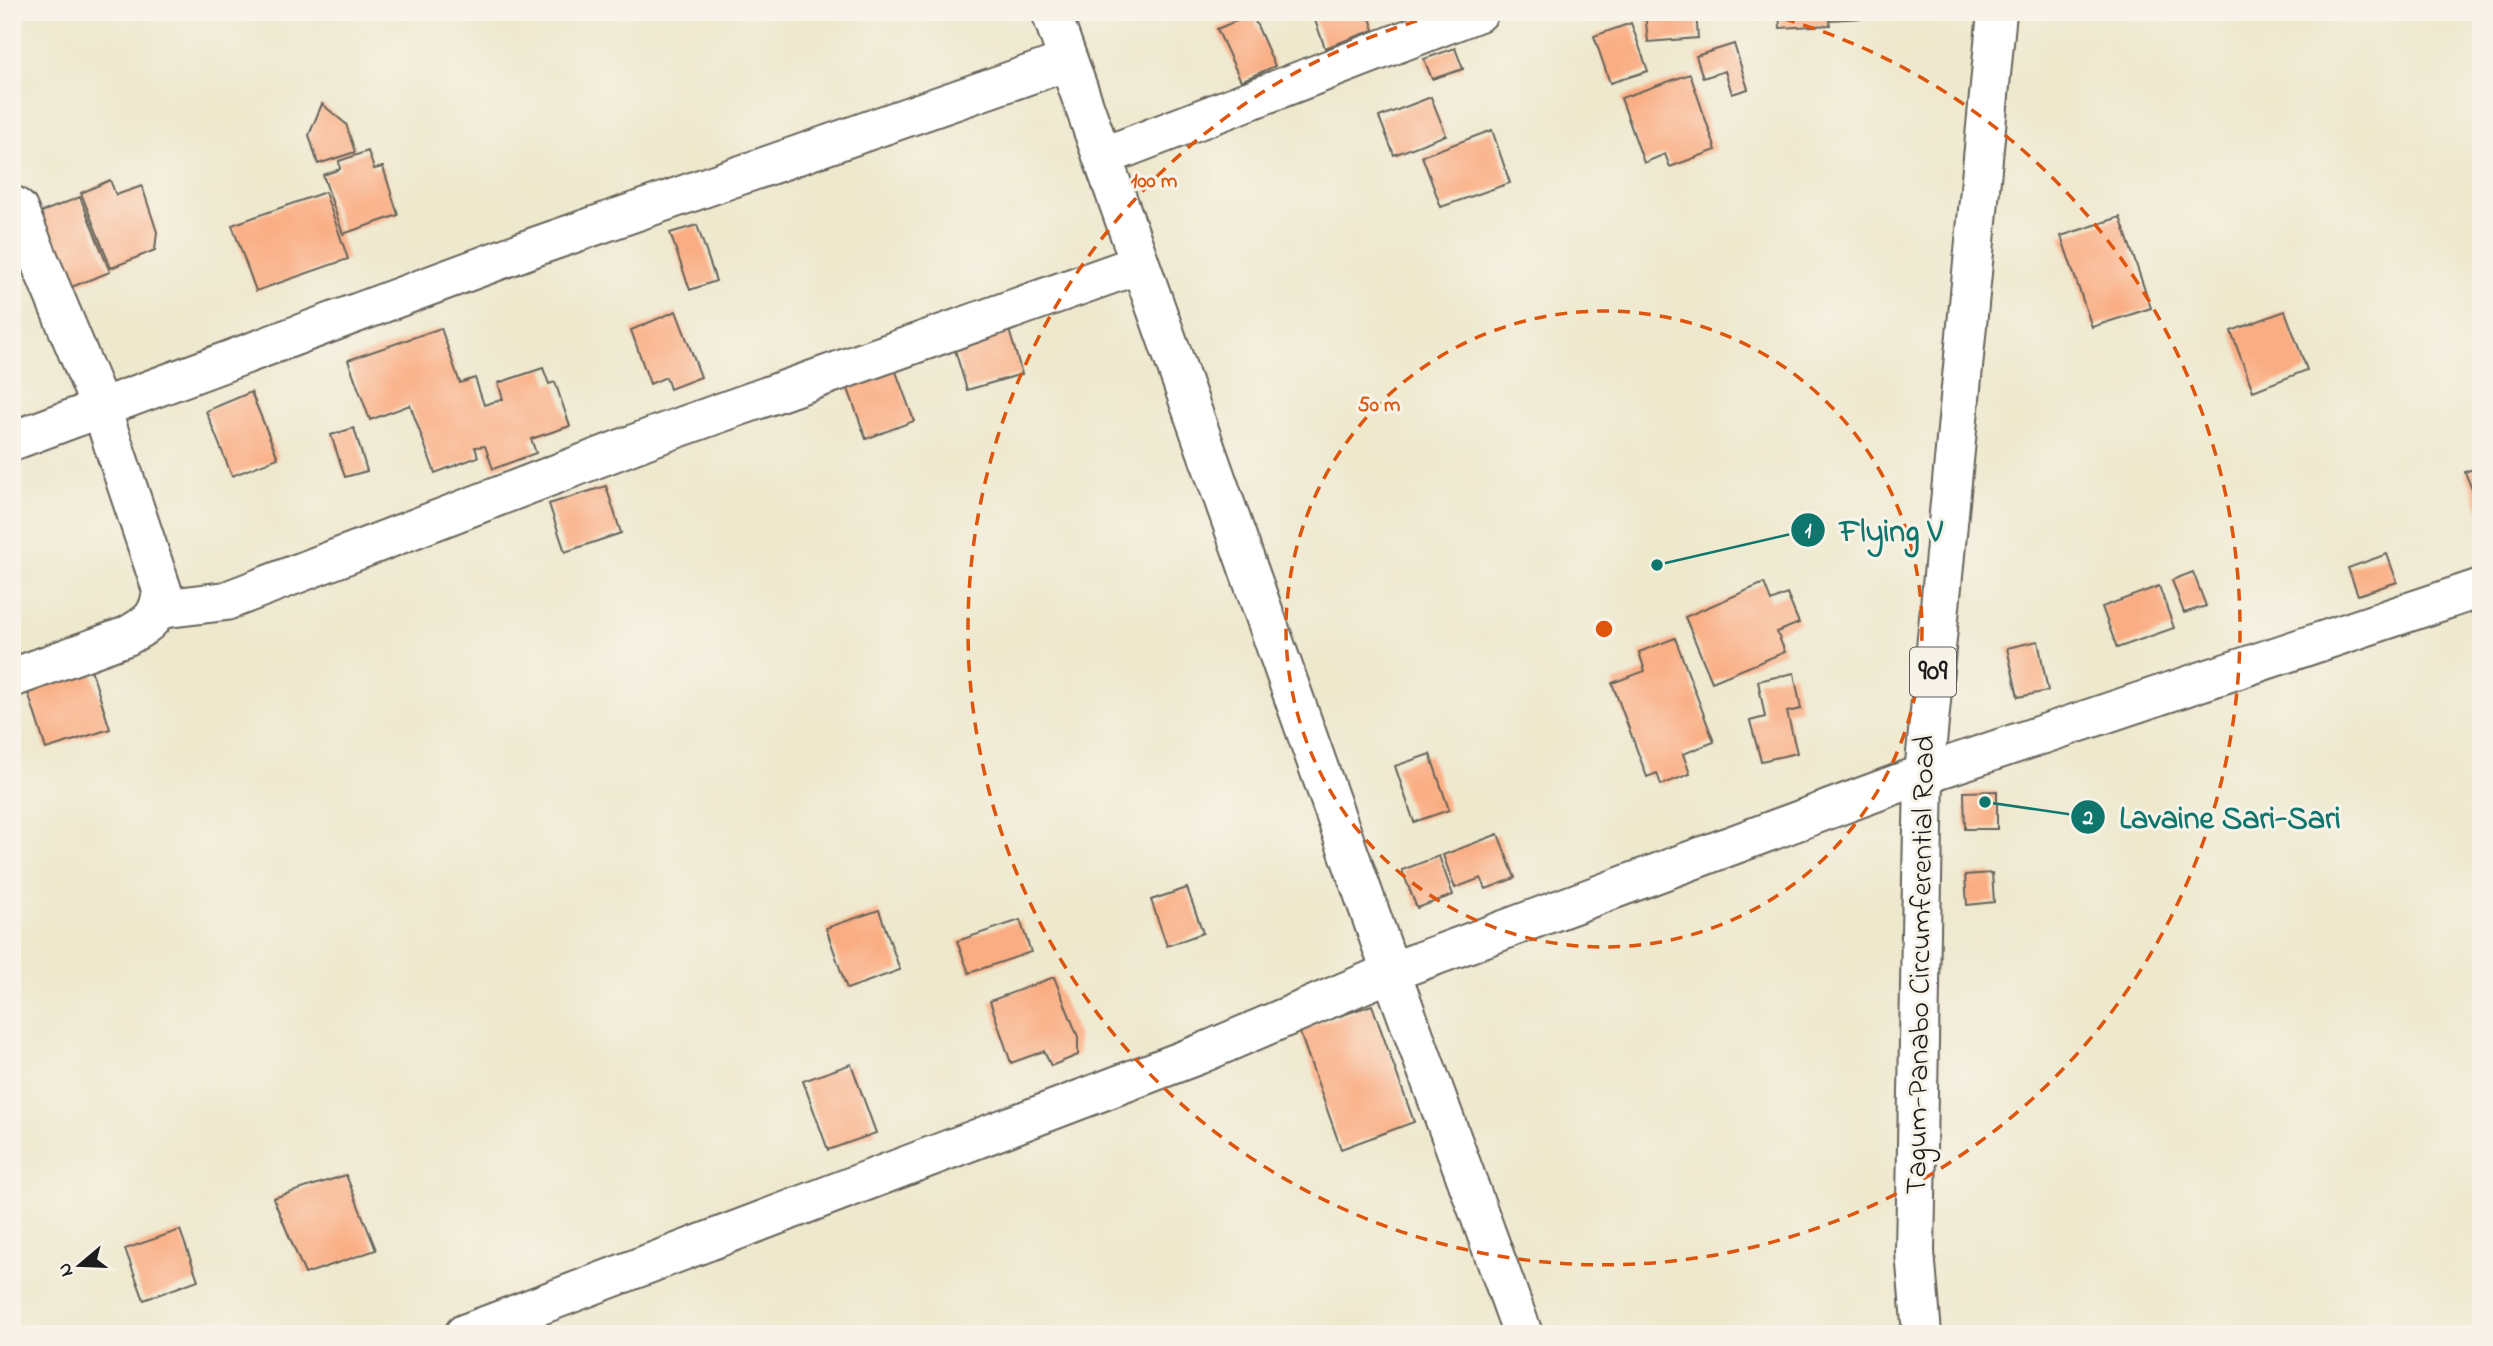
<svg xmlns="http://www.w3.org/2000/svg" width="2493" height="1346" font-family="'Indie Flower',sans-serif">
	<rect width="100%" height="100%" fill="#f7f3e8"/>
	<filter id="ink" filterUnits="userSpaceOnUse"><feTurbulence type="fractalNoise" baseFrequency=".0143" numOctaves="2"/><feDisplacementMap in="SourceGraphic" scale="14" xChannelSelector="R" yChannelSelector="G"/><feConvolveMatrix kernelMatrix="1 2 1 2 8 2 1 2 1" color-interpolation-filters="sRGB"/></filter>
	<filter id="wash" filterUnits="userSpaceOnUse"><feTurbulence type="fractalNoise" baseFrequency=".00686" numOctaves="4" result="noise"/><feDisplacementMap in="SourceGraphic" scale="28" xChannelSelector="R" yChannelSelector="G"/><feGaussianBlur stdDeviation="1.57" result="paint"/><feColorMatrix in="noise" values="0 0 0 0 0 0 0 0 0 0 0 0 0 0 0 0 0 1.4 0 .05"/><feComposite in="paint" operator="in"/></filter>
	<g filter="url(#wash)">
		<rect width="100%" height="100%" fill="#eee8cd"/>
		<g id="blocks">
			<path fill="#faad83" d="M1312,12H1368L1374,30L1325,48Z
				M1645,12H1696L1698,38L1648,42Z
				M1779,12H1862L1863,18L1829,20L1830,25L1780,28Z
				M1252,14L1275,66L1241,81L1217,29Z
				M1631,23L1648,71L1610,83L1594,36Z
				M1734,44L1748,89L1732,94L1725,71L1703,78L1696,56Z
				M1455,48L1463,69L1432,79L1424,59Z
				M1690,74L1716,150L1670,167L1665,154L1644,163L1621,98Z
				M1431,97L1446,135L1394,155L1379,117Z
				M322,104L346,124L355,152L318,164L309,135Z
				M1492,130L1510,183L1441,207L1422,156Z
				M368,151L374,169L383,167L398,215L343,234L323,175L340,169L339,161Z
				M110,180L116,195L142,186L157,232L155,250L111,268L81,193Z
				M325,192L348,259L256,291L232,225Z
				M80,197L110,272L56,293L26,218Z
				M2120,217L2151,308L2092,327L2061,236Z
				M697,225L716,281L690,290L670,233Z
				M676,311L701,377L670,389L666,377L650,384L631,330Z
				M2285,311L2307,370L2253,391L2231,331Z
				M1007,323L1022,374L967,390L952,340Z
				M441,328L460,383L475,378L484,405L503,399L498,383L543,368L549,384L555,382L570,426L531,439L536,453L493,469L485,446L475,447L478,457L435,473L410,405L370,420L348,360Z
				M894,366L914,421L866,439L846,383Z
				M251,392L278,458L232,476L206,411Z
				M354,428L367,471L345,477L331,435Z
				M2481,466V512L2465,472Z
				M606,486L621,533L565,552L549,504Z
				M2387,554L2397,582L2358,595L2348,568Z
				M2193,572L2206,606L2184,613L2172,580Z
				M1764,583L1771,601L1787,594L1799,623L1777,632L1785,652L1712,682L1685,617Z
				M2159,586L2174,628L2117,648L2102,607Z
				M1675,638L1714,742L1683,754L1690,774L1661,785L1657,773L1647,777L1612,683L1645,671L1639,652Z
				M2038,641L2048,691L2018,697L2007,648Z
				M90,666L110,729L46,749L26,686Z
				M1794,673L1801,709L1787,712L1797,753L1761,761L1750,721L1765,717L1758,681Z
				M1430,754L1449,810L1414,822L1395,766Z
				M1997,791V829H1965L1964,792Z
				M1498,834L1515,878L1486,889L1481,878L1455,888L1443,855Z
				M1439,856L1453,895L1417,908L1402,870Z
				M1992,873L1994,902L1967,905L1965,875Z
				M1187,888L1203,933L1167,946L1151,900Z
				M879,910L900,970L847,989L826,928Z
				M1020,920L1031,952L969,973L957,941Z
				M1054,977L1078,1037V1055L1051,1066L1044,1051L1011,1063L990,1001Z
				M1372,1005L1414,1122L1341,1149L1299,1030Z
				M851,1064L876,1133L828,1150L803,1081Z
				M346,1175L376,1250L305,1274L273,1198Z
				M180,1230L198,1280L144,1300L125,1249Z"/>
		</g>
	</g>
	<g filter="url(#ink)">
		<use href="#blocks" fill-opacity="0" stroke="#66635a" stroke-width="2"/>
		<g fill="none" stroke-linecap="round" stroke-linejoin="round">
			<defs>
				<path id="minor" d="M1051,12L1391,972L1523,1334
					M1102,157L1479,12
					M12,205L18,209L101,408L162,590C159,617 150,623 127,636L12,678
					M12,441L537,246L1068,61
					M160,609L226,601L655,436L1140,264
					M464,1334L1200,1054L1391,972L1924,774L2481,588"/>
				<path id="major" d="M1922,1334L1915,1252L1924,774L1997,12"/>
			</defs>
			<use href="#minor" stroke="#66635a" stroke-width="42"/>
			<use href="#major" stroke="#66635a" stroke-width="42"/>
			<use href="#minor" stroke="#fff" stroke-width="38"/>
			<use href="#major" stroke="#fff" stroke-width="38"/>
		</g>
	</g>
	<g fill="none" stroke="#de560d" stroke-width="3.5" stroke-dasharray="12 9">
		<circle cx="1604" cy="629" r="318"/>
		<path d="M1763 13A636 636 0 1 1 1445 13"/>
	</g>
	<g text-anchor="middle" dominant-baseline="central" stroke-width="6" stroke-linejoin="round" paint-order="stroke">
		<rect fill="#f7f3e8" stroke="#5e5c59" stroke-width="2" x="1910" y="647.5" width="46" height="49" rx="5"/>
		<g font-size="28" font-weight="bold" fill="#1c1c1c">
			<text x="1933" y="672">909</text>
		</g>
		<g font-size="30" fill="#1c1c1c" stroke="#f7f3e8">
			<text transform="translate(1922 965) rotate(-89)">Tagum-Panabo Circumferential Road</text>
		</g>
	</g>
	<circle cx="1604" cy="629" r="10" fill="#de560d" stroke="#f7f3e8" stroke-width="3.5"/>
	<g font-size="21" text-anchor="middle" font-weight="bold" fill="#de560d" stroke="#f7f3e8" stroke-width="6" stroke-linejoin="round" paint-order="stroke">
		<text x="1154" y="187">100 m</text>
		<text x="1379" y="411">50 m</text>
	</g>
	<path fill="none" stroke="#0f766e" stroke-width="2.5" d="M1657 565L1808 530M1985 802L2088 817"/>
	<g fill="#0f766e" stroke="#f7f3e8" stroke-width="2.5">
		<circle cx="1657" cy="565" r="7"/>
		<circle cx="1985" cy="802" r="7"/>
		<circle cx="1808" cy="530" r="18"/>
		<circle cx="2088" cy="817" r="18"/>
	</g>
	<g font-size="21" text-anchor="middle" font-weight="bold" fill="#fff">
		<text x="1808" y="537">1</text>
		<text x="2088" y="824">2</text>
	</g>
	<g font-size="32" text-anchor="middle" font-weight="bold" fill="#0f766e" stroke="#f7f3e8" stroke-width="6" stroke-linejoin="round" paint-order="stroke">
		<text x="1891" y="541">Flying V</text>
		<text x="2230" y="828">Lavaine Sari-Sari</text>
	</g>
	<rect width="2493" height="1346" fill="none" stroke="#f7f3e8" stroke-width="42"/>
	<g transform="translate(80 1265) rotate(251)" stroke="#f7f3e8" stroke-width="5" paint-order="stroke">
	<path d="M0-5L12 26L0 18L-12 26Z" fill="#1c1c1c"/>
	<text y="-10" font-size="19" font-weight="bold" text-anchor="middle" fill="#1c1c1c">N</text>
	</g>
</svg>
